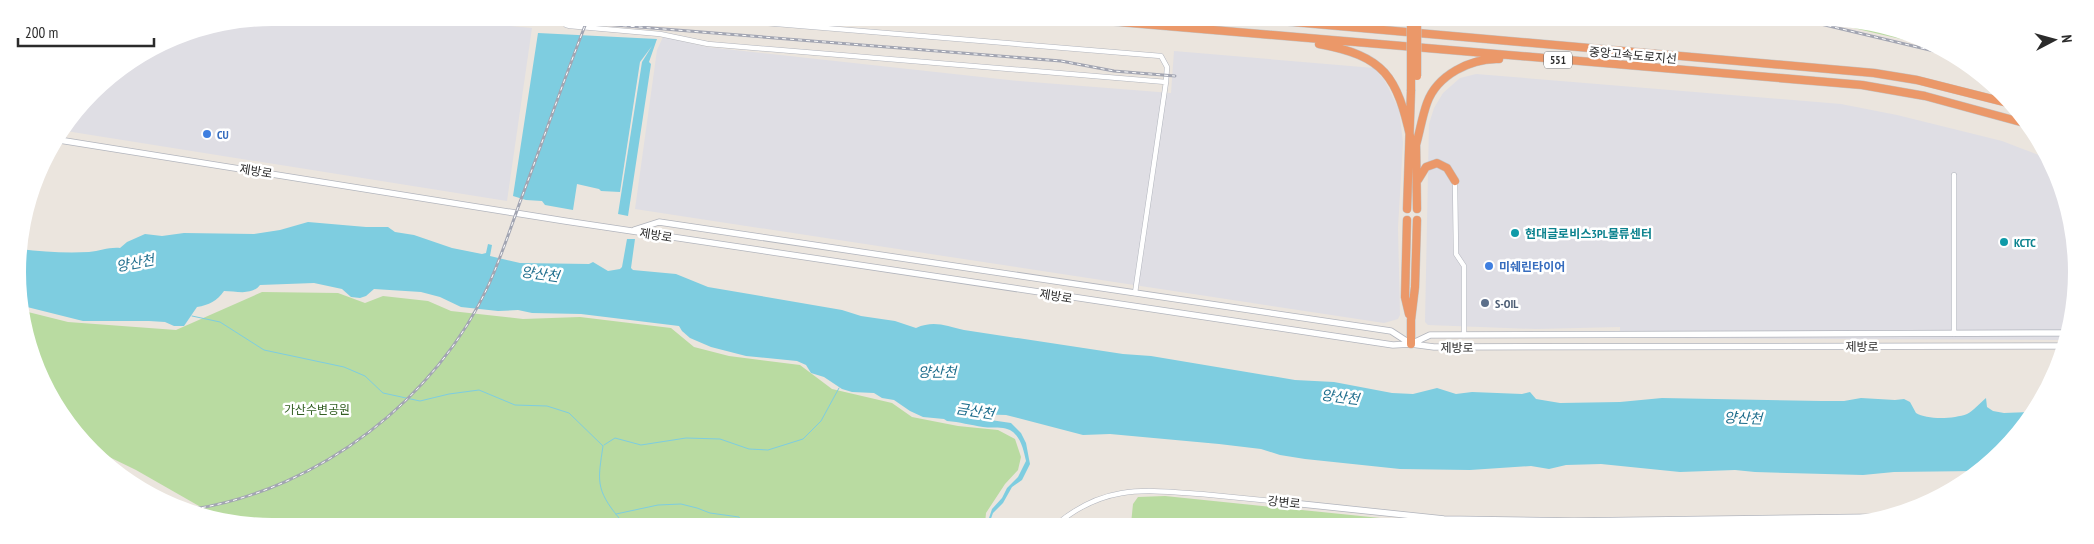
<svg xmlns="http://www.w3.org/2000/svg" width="2094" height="544" font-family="'PT Sans Narrow','Noto Sans KR',sans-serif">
	<rect width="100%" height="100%" fill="#ebe5de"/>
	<path fill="#dfdee4" d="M272,18H455L461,21L532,28L507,201L66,131L104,81L175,37Z
		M663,37L707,47L1019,81L1171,93L1174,51L1374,68L1385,81L1399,110L1403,142L1398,227L1400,315L1398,319L1384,323L635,209L657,50Z
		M1476,74L1841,104L1897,115L2002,141L2044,157L2068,206L2074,306L2064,340L1620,338V327L1536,329L1428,325L1425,322L1429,124L1434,108L1443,93L1460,78Z"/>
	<path fill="#b9dba1" d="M1819,20H1856L1935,47Z
		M262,292L338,293L365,303L383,296L428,301L451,311L523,319L580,317L671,328L694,347L729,356L800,365L832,389L892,403L912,417L958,426L998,430L1015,439L1021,457L1018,470L1005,484L986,513L985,524H238L220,518L136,470L99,452L70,427L26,338L24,311L68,322L176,330Z
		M1165,496L1439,524H1466H1131L1133,504L1138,497Z"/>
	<path fill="#7ecde0" d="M538,33L657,39L649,62L651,64L628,216L618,214L642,62L652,46L640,62L620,192L601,191L599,189L577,184L573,210L545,205L542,201L526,200L513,196Z
		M308,222L366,227H388L395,232L414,235L452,248L482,254L486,253L488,244L492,245L490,256L520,263L589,264L593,262L608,271L620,269L622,267L627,239H635L631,268L633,270L676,274L708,287L842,310L861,316L895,321L916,328C934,320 946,326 964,330L1123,354L1151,356L1295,380L1334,382L1392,393L1413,394L1437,388L1456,394L1472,392L1522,394L1530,392L1536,399L1560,403L1620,402L1662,398L1822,401H1844L1861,398L1895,400L1904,399L1910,402L1916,413C1927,420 1954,419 1967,414C1973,411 1980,403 1986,398L1987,407L1993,411L2004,413L2030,412L2002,452L1976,471L1894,472L1863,475L1755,472L1735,470L1680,472L1601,464L1566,465L1549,469L1531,466L1470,470L1400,469L1305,459L1280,455L1261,449L1219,444L1110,434L1083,435L1006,415L975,414L970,417L1011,423L1021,433L1026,443L1029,459L1030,464L1022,480L1012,487L1003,503L993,513L989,524H987L992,509L1002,498L1007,488L1018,477L1026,461C1023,447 1019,430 1003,428C996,427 989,428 983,427C970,425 960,422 947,421L944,419L923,417L910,411L894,400L882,398L874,393L852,392L842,389L824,377L811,373L806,365L797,361L746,356L711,347L690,338L682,331L679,326L581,314L532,313L518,310L498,311L461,307L440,297L421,292L374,289L366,296L360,298L351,297L342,289L314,283L260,285C252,296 236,291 224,291C217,301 209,305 197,307L184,326H174L165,322L149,321H83L23,306L18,255L20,249C43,252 66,253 89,252C100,251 109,247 120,248L127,242L145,234L162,236L184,233L254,234L280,230Z"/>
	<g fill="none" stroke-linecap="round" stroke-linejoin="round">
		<path stroke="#7ecde0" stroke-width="1" d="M192,316L220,322L264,350L344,367L365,376L383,393L420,401L449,394L479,390L515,405L547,406L569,413L603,446C598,480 595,489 619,518L617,524
			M604,445L615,438L641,445L686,438L720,439L749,449L768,450L803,439L821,421L839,388
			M616,514L658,505L681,504L697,508L710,513L739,517L742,524"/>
		<defs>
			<path id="street" d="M563,18L566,25L570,26L660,34L708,44L1166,82
				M637,18L667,20L705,18L1161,56L1167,67L1166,82L1135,293
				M1455,181L1456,254L1464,266V335
				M1954,334V175
				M1057,524C1105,484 1144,490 1201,494C1232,497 1262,500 1292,503"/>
			<path id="secondary" d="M59,140L565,221L1393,345L1411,344L1434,347L2062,346
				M634,230L659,222L1391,331L1411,344
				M1411,344L1430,335L2066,333
				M1292,503L1444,519L1574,521L1879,517"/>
			<path id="highway" d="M1084,19L1862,85L1925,96L2028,124
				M1258,19L1874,73L1917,80L2008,103
				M1345,19L1370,24
				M1319,44C1385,56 1397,76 1411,140
				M1416,141L1417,209
				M1416,145C1420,131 1422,117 1427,103C1437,75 1471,58 1499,59
				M1418,180L1426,167L1437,163L1447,168L1455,181
				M1407,209L1411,91
				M1407,220L1405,297L1409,314
				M1411,344V320L1415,287L1417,220"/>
		</defs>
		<use href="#street" stroke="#b2b5bd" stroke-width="5.5"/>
		<use href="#secondary" stroke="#b2b5bd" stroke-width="7"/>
		<use href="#highway" stroke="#c4c4c4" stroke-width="9"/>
		<use href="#street" stroke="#fff" stroke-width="4.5"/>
		<use href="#secondary" stroke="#fff" stroke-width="5.5"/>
		<use href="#highway" stroke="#eb9869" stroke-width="8"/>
		<defs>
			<path id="rail" d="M527,18L1061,61L1114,71L1175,76
				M1804,20L1955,56
				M194,509C319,489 437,399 489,284C501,257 510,230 520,202C543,141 564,79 588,18"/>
		</defs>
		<use href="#rail" stroke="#a2a5b2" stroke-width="3"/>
		<use href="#rail" stroke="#fff" stroke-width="1" stroke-dasharray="4" stroke-linecap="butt"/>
		<defs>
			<path id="highway-bridge" d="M1411,19V91
				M1417,19V76"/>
		</defs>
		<use href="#highway-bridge" stroke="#c4c4c4" stroke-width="9" stroke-linecap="butt"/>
		<use href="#highway-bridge" stroke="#eb9869" stroke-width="8"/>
	</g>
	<g fill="#3f7fe0" stroke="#fff" stroke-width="2">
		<circle cx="207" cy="134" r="5"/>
		<circle cx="1489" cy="266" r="5"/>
	</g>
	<g fill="#0f9aa8" stroke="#fff" stroke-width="2">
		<circle cx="1515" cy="233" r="5"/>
		<circle cx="2004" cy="242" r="5"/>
	</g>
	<circle fill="#5c6f8a" stroke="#fff" stroke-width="2" cx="1485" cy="303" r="5"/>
	<g text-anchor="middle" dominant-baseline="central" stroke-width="5" stroke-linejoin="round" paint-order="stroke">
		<rect fill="#fff" stroke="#6b6b6b" stroke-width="1" x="1544" y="51.5" width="28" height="17" rx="4"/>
		<g font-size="11" font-weight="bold" fill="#2b2b2b">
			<text x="1558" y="60">551</text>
		</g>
		<g font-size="12" fill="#2b2b2b" stroke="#fff">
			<text transform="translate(1633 55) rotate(5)">중앙고속도로지선</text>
			<text transform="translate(256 171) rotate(9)">제방로</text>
			<text transform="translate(656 235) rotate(9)">제방로</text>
			<text transform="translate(1056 296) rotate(9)">제방로</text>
			<text x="1862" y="346">제방로</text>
			<text x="1457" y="347">제방로</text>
			<text transform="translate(1284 502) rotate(6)">강변로</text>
		</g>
		<g font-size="12" font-weight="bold" fill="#366cbe" stroke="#fff" text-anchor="start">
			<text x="217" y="134">CU</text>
			<text x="1499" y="266">미쉐린타이어</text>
		</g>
		<g font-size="12" font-weight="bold" fill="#0d838f" stroke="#fff" text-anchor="start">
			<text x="1525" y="233">현대글로비스3PL물류센터</text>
			<text x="2014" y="242">KCTC</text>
		</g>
		<g font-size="12" font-weight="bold" fill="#4e5e75" stroke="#fff" text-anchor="start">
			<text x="1495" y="303">S-OIL</text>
		</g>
		<g font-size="12" fill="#335f23" stroke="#fff">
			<text x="317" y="409">가산수변공원</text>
		</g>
		<g font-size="14" font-style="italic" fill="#1d6d8c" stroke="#fff">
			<text transform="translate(135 263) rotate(-11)">양산천</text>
			<text transform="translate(540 274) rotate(8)">양산천</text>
			<text x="937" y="372">양산천</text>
			<text transform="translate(1340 397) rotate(7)">양산천</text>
			<text transform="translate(975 411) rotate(9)">금산천</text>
			<text transform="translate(1743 418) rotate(2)">양산천</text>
		</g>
	</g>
	<path d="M0 0H2094V544H0ZM272 26H1822A246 246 0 0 1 2068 272V272A246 246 0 0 1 1822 518H272A246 246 0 0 1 26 272V272A246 246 0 0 1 272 26Z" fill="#fff" fill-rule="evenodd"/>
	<g transform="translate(2054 40) rotate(84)" stroke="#ffffff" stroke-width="4" paint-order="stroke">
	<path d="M0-4L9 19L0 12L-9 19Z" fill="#2b2b2b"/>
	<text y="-8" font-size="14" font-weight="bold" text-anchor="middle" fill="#2b2b2b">N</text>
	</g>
	<path d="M18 38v8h136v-8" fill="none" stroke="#2b2b2b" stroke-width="2.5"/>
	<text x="25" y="38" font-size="15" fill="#2b2b2b" stroke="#ffffff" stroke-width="4" paint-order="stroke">200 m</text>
</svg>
